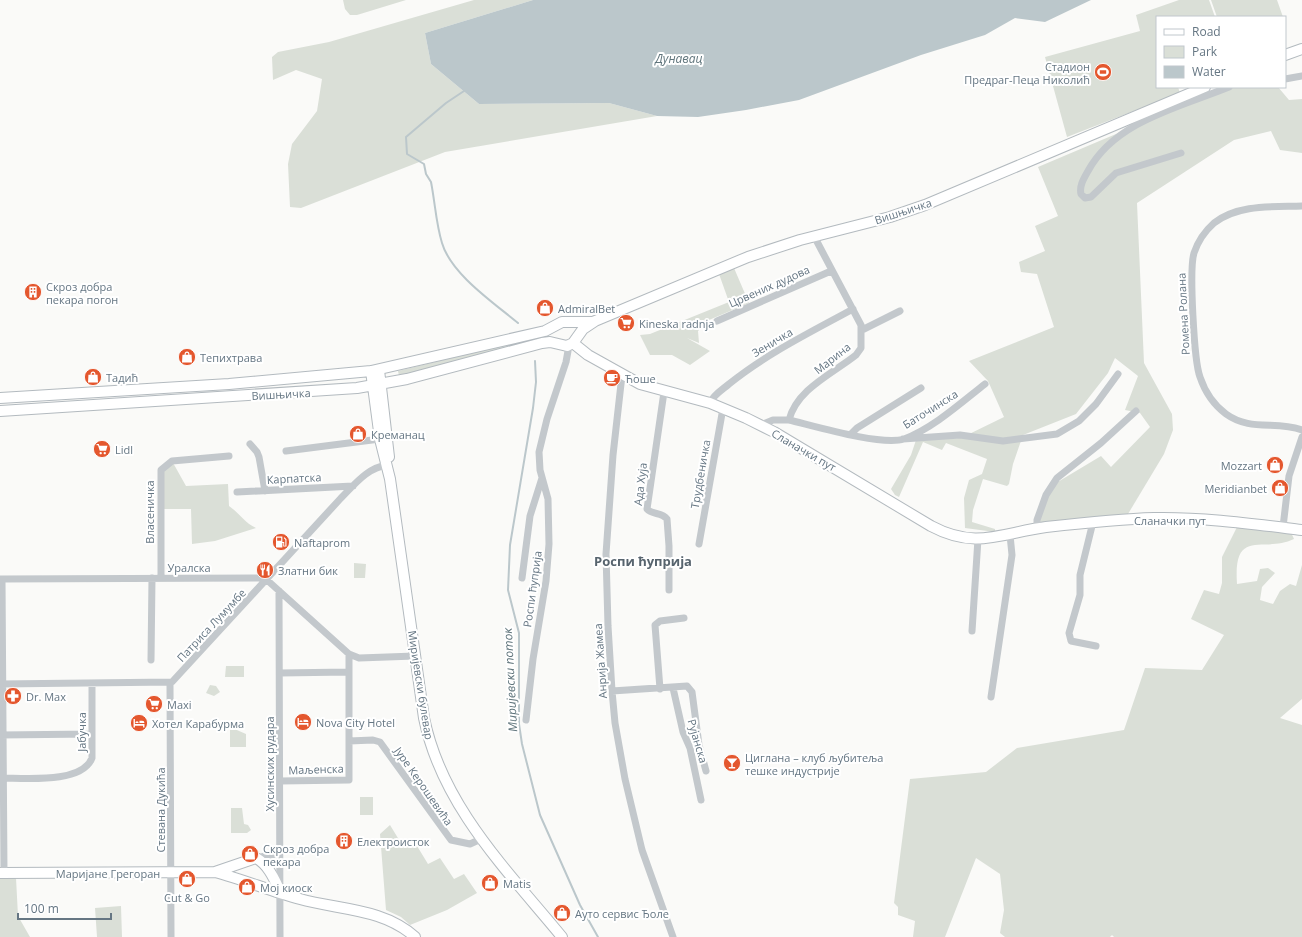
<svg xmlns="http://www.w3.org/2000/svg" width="1302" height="937" font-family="'Open Sans',sans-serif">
	<rect width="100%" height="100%" fill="#fafaf8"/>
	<path fill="#dadfd7" d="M343,0H406L357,15H350L345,9Z
		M474,0H533L425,33L431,64L479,104L609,103L657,116L445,152L301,208L290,207L288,164L292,144L317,111L322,79L296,70L273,80L272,57L278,52L329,42Z
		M1179,0H1209L1215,17H1157V87H1178L1180,93L1067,137L1045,57L1140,31L1136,15Z
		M1211,0H1277L1283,17H1217Z
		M1227,87H1278L1289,100L1302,99V153L1280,150L1271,131L1234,140L1137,203L1144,363L1172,414L1173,430L1164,454L1128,514L1037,524L1051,486L1101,456L1111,467L1150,427L1140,413L1125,410L1138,376L1115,358L1108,373L1076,414L1023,435L1013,464L1009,484L1007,486L983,479L973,510L972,522L995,529V532L965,528L964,498L969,480L982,474L987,459L946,443L942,450L923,442L899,497L895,495L891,489L911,455L916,440L961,438L1004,417L988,381L969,361L1054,327L1037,274L1021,272L1019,262L1045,251L1035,226L1058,216L1038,167Z
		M734,268L749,303L709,320L698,331L699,343L687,338L710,351L690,365L672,355H650L640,335L650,334L729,302L719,274Z
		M546,335L547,338L399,376L398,371Z
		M172,461L186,486L228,484L229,506C239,513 245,523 256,528L215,541L192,544L191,509H160L164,467Z
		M1239,523L1289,528L1294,539C1263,554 1233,526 1237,584L1257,581L1260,569L1268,568L1275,573L1262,587L1260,600L1273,604L1280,591L1290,584L1296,586L1302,565V699L1280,718L1302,725V937H1114L1112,935L1110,937H1005L1000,933L1004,910L1000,874L976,858L945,937H913L915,921L898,915V907L894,903L910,779L986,772L1017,748L1124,730L1145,668L1202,670L1224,635L1191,619L1204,590L1219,594L1222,583V557Z
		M354,563L366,564L365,578H354Z
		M226,666H244V677H225Z
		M210,685L216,686L220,692L214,696L206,693Z
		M230,727L246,734V747H230Z
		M360,797H373V815H360Z
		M231,808H242L244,824L248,825L251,830L247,833H231Z
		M390,825L404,848L414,841L428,864L440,858L454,879L464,874L477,893L447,910L410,925L401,917L386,910L380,834Z
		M0,878H16L18,916L30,937H0Z
		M121,906L122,937H97L95,908Z"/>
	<path fill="#bbc7cb" d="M533,0H1091L1045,22L1015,18L985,35L921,55L799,100L746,110L698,117L657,116L609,103L479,104L431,64L425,33Z"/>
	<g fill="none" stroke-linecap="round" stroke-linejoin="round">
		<path stroke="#bbc7cb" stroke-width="2" d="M464,91L446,103L406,137L407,154L424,164L426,174L431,182C435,202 436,224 442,243C451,274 494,303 518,323
			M535,361L536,382L533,408L510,545L508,590L519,633V724L522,744L540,815L580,905L598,937"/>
		<defs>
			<path id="secondary" d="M1285,55L1302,49
				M573,343L588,355L640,384L710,403L746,418L774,432L931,526C976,550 1001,533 1046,527C1082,523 1118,519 1154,518C1203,517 1253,524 1302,530
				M379,370L389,457
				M371,371L380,439L390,479L424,718C442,806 507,870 562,937
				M0,398L229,384L371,371L545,331L562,322H591
				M0,411L357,388L407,379L542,343L550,342L567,346L573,343L583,329L595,321L748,257L800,240L890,217L925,205L1205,87
				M215,872C244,880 271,891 300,899C339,910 383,908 415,937
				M0,873L215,872L256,858C269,865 275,881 281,893"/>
		</defs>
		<use href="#secondary" stroke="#b3babf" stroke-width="12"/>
		<path stroke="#c3c8cc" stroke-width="7" d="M1285,79L1302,76
			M1181,153L1116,173L1091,197L1085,198L1081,194C1079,186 1084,178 1088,171C1115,121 1180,107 1229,87
			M1302,206C1273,207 1238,204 1214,223C1205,231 1198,241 1194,253C1189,269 1194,361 1200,377C1205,392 1214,405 1226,414C1251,432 1276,420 1302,430
			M717,321L831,271
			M862,330L900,311
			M622,375L613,455L606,554L608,626L612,691L615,723L625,779L642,850L673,937
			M664,392L647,509C652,515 662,512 667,519L669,546V590
			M710,403C713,395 722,390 729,384C766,354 811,332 853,309
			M789,420C814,426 881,446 904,439C932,429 962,402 985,384
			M761,425L773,420H789C797,389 832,374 856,355L861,348V325L814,236
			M851,434L857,428L921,388
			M903,439L960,435L1003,441L1057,434L1079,421L1096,404L1118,374
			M250,444L257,452L259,457L265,491
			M286,451L380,439
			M237,492L353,486
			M1093,522L1080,575V595L1069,633L1071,641L1096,646
			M1283,527L1289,476L1302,437
			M1037,528V520L1046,495L1057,478L1101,443L1136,411
			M699,544L723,408
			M161,578V470L172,461L229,456
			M522,578L530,516L542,478
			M0,579L260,578L267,580L349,654L359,658L415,656
			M2,579L4,873
			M279,591L280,937
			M972,631L978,539
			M151,660L152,578
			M280,673L348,672
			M170,683L171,937
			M0,684L172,682L341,498C355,484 368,467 388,465
			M673,688L683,732L690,748L701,800
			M660,689L655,625L660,621L684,618
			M612,691L687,686L692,692L699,745L706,771
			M991,697L1012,555L1010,535
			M526,720L533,659L546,581L549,544L548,499L540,470L539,452L547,419L566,362L568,351L567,346
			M0,735L92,734
			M349,741L373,740L380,742L451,840L470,844L481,839
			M1,778C25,778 82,784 92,758V684
			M280,781L349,780V654
			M256,858L280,853"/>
		<use href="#secondary" stroke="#fff" stroke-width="10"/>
	</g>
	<defs>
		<symbol id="stadium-disc" viewBox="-11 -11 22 22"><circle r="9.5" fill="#e4572e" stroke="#fff"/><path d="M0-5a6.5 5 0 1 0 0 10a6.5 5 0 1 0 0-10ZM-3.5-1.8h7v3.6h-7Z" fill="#fff"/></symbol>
		<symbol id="building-disc" viewBox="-11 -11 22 22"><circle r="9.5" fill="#e4572e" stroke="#fff"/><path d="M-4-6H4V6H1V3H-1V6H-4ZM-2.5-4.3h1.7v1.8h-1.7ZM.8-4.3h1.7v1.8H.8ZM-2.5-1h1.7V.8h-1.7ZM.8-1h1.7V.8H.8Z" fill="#fff"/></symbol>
		<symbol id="shop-disc" viewBox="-11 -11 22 22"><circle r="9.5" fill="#e4572e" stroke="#fff"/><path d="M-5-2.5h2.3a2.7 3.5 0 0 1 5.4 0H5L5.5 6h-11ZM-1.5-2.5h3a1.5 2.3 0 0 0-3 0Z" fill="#fff"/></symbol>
		<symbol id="supermarket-disc" viewBox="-11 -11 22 22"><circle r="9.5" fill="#e4572e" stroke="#fff"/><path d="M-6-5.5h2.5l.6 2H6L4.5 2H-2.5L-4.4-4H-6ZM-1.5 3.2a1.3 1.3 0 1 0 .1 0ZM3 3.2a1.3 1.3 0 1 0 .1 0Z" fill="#fff"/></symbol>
		<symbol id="cafe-disc" viewBox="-11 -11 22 22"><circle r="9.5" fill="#e4572e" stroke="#fff"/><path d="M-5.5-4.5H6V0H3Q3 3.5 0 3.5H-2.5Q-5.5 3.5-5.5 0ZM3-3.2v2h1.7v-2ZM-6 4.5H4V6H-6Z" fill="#fff"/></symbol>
		<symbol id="fuel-disc" viewBox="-11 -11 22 22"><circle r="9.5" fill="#e4572e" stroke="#fff"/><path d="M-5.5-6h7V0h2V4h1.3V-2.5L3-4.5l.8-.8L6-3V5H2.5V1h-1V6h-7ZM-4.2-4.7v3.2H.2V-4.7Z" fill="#fff"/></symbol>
		<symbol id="restaurant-disc" viewBox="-11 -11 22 22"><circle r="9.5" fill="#e4572e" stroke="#fff"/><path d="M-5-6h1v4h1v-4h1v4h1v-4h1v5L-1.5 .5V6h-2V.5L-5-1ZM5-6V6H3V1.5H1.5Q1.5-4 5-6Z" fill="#fff"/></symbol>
		<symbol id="pharmacy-disc" viewBox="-11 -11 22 22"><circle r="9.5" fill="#e4572e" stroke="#fff"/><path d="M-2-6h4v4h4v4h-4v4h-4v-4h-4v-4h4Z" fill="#fff"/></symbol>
		<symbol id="hotel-disc" viewBox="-11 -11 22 22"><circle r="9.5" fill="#e4572e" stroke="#fff"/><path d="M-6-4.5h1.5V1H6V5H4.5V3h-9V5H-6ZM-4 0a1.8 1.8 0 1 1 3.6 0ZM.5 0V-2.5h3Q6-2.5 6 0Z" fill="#fff"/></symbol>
		<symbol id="bar-disc" viewBox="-11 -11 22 22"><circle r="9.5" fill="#e4572e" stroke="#fff"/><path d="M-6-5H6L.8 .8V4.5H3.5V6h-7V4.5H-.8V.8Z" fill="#fff"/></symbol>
	</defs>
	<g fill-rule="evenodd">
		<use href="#stadium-disc" x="1093" y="62" width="20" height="20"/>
		<use href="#building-disc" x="23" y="282" width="20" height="20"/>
		<use href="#shop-disc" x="535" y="298" width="20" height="20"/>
		<use href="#supermarket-disc" x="616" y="313" width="20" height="20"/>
		<use href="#shop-disc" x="177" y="347" width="20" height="20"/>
		<use href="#shop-disc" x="83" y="367" width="20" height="20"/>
		<use href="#cafe-disc" x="602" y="368" width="20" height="20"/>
		<use href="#shop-disc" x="348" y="424" width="20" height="20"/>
		<use href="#supermarket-disc" x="92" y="439" width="20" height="20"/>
		<use href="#shop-disc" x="1265" y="455" width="20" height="20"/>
		<use href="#shop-disc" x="1270" y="478" width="20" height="20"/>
		<use href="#fuel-disc" x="271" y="532" width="20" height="20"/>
		<use href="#restaurant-disc" x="255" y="560" width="20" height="20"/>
		<use href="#pharmacy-disc" x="3" y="686" width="20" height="20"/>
		<use href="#supermarket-disc" x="144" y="694" width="20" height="20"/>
		<use href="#hotel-disc" x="293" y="712" width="20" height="20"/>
		<use href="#hotel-disc" x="129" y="713" width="20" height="20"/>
		<use href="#bar-disc" x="722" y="753" width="20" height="20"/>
		<use href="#building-disc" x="334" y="831" width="20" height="20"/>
		<use href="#shop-disc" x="240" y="844" width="20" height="20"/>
		<use href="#shop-disc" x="177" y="869" width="20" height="20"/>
		<use href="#shop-disc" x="480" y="873" width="20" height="20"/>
		<use href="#shop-disc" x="237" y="877" width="20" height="20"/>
		<use href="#shop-disc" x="552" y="903" width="20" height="20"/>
	</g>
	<g text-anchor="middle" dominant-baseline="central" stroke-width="4" stroke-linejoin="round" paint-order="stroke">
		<g font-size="11" fill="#657683" stroke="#fff" text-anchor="start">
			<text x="1090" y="66" text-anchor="end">Стадион<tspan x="1090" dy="13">Предраг-Пеца Николић</tspan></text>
			<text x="46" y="286">Скроз добра<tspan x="46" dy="13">пекара погон</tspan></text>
			<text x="558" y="308">AdmiralBet</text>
			<text x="639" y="323">Kineska radnja</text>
			<text x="200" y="357">Тепихтрава</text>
			<text x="106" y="377">Тадић</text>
			<text x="625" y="378">Ћоше</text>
			<text x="371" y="434">Креманац</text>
			<text x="115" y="449">Lidl</text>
			<text x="1262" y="465" text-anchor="end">Mozzart</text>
			<text x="1267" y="488" text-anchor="end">Meridianbet</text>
			<text x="294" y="542">Naftaprom</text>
			<text x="278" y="570">Златни бик</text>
			<text x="26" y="696">Dr. Max</text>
			<text x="167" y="704">Maxi</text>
			<text x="316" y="722">Nova City Hotel</text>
			<text x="152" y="723">Хотел Карабурма</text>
			<text x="745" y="757">Циглана – клуб љубитеља<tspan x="745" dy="13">тешке индустрије</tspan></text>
			<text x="357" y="841">Електроисток</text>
			<text x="263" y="848">Скроз добра<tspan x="263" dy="13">пекара</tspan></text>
			<text x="503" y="883">Matis</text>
			<text x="260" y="887">Мој киоск</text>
			<text x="187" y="897" text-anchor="middle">Cut &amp; Go</text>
			<text x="575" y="913">Ауто сервис Ђоле</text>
		</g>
		<g font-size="11" fill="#657683" stroke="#fff">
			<text transform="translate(903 211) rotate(-18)">Вишњичка</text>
			<text transform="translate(769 286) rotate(-24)">Црвених дудова</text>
			<text transform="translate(1183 314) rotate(-93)">Ромена Ролана</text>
			<text transform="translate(772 342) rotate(-31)">Зеничка</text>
			<text transform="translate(832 358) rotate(-38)">Марина</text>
			<text transform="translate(281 394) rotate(-3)">Вишњичка</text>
			<text transform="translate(930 409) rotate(-32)">Баточинска</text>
			<text transform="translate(804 450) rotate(30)">Сланачки пут</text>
			<text transform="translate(700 474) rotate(-80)">Трудбеничка</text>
			<text transform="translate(294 478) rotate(-3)">Карпатска</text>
			<text transform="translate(640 484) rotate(-83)">Ада Хуја</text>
			<text transform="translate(149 512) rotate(-90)">Власеничка</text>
			<text x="1170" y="520">Сланачки пут</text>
			<text x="189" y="567">Уралска</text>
			<text transform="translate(532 589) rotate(-82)">Роспи ћуприја</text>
			<text transform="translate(211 625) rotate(-47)">Патриса Лумумбе</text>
			<text transform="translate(600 661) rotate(-94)">Анрија Жамеа</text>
			<text transform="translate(421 685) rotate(81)">Миријевски булевар</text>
			<text transform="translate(81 732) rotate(-90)">Јабучка</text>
			<text transform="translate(698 741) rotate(74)">Рујанска</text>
			<text transform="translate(269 764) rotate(-90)">Хусинских рудара</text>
			<text transform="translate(316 769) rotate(-2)">Маљенска</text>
			<text transform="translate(424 786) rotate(55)">Јуре Керошевића</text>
			<text transform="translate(160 810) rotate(-90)">Стевана Дукића</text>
			<text x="108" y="873">Маријане Грегоран</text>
		</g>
		<g font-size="12" font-style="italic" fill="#60757c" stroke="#fff">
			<text x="679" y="58">Дунавац</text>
			<text transform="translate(510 680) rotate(-93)">Миријевски поток</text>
		</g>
		<g font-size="13" font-weight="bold" fill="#57646e" stroke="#fff">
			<text x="643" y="561">Роспи ћуприја</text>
		</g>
	</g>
	<rect x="1156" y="16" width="130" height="72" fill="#ffffff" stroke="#c1c8cd"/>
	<rect x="1164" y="29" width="20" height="6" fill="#ffffff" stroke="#c1c8cd"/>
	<text x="1192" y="36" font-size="12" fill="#657683">Road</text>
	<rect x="1164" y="46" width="20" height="12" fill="#dadfd7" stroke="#c1c8cd"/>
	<text x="1192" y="56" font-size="12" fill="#657683">Park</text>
	<rect x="1164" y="66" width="20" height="12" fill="#bbc7cb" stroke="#c1c8cd"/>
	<text x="1192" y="76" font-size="12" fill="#657683">Water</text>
	<path d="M18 913v6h93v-6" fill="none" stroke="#657683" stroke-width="2"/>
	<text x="24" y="913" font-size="12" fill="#657683" stroke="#ffffff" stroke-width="3" paint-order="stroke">100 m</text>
</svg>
